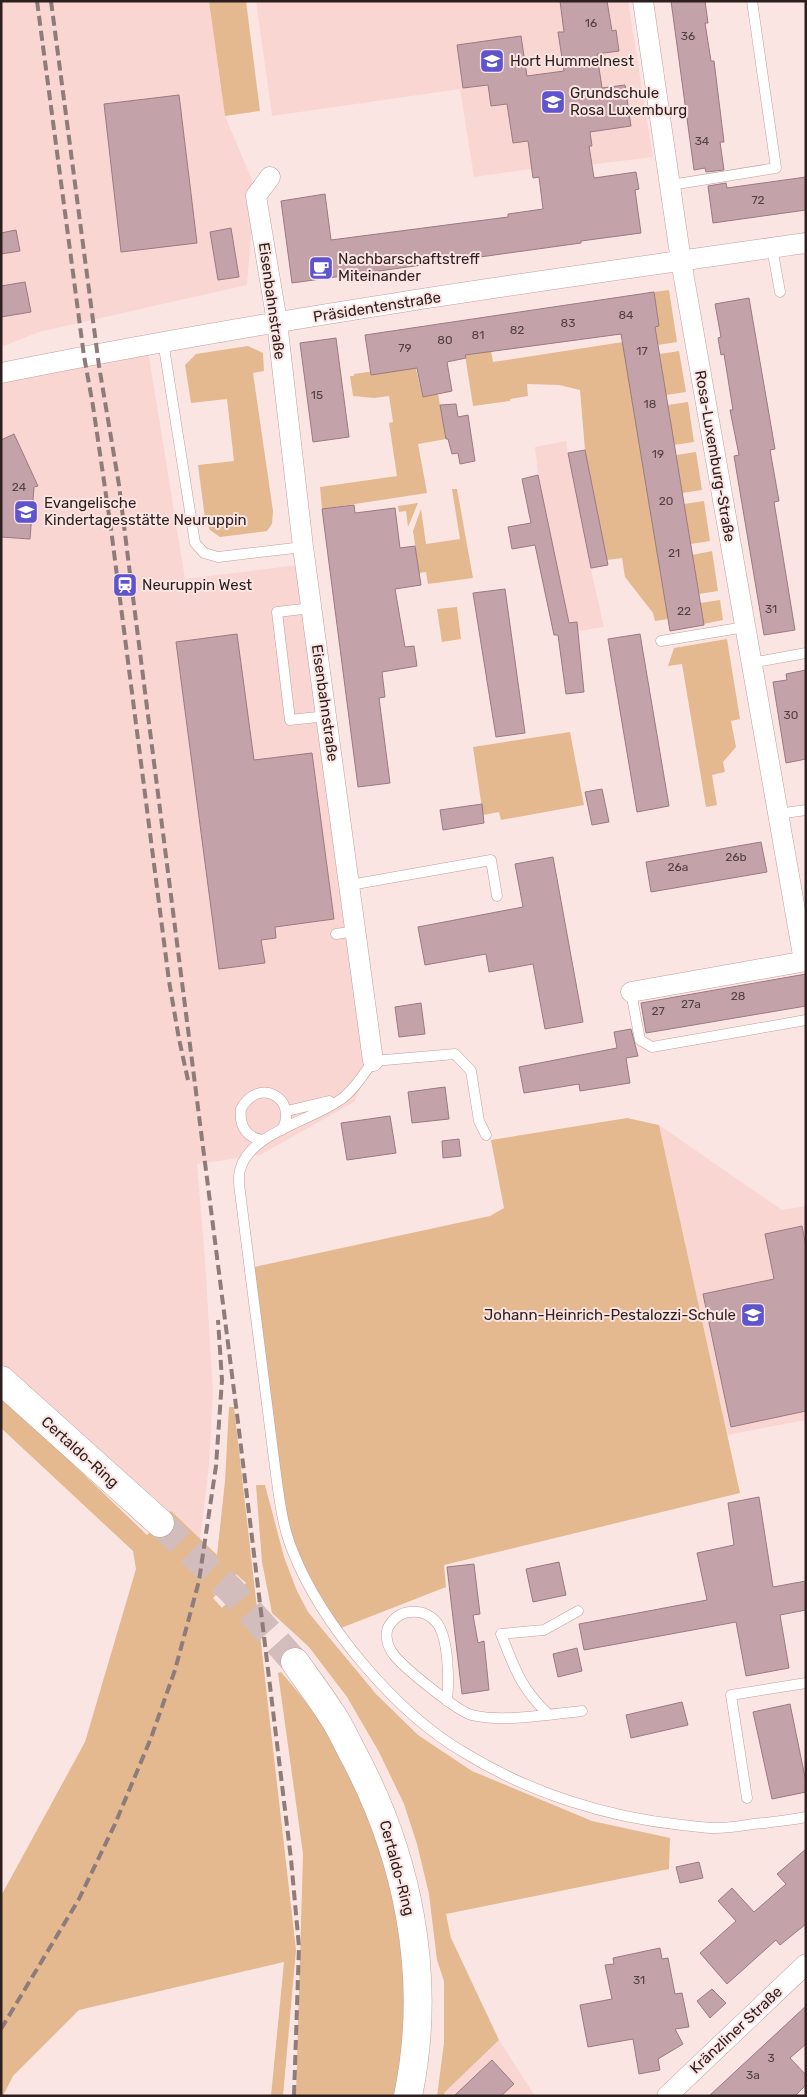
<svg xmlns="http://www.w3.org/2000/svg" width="807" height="2097" font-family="Rubik,sans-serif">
	<rect width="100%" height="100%" fill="#fbe5e3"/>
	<path fill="#fad6d2" d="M1,1H209L225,116L252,180L254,198L247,285L39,332L1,347Z
		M256,1H628L653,157L572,167L539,177L533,178L531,169L474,177L460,89L272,116Z
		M147,344L185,579L306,564L373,1061L354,1102L260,1155L197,1164L205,1259L213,1393L209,1466L200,1540L171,1512L160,1524L1,1380V373Z
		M566,441L568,453L585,450L608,565L591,569L604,627L554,635L522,479L538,475L535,447Z
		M659,1125L782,1210L806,1206V1420L727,1435Z
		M499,2040L535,2096H445L443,2094Z"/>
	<path fill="#e4b98f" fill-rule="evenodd" d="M209,1H246L260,111L225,116Z
		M669,290L677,342L658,345L655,327L659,326L654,292Z
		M623,342L668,619L655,621L653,613L625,577L622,558L607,560L585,450L580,390L559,385L527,384L528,396L510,399V401L473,406L465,355L491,351L493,362Z
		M248,346L263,353L264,371L253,373L273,511L272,524L267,531L220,537L210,530L205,518L198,465L234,461L227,399L191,403L185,365L196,354Z
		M679,351L686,392L666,395L660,354Z
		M415,365L423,397L438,394L446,439L418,444L427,493L322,509L320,487L397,476L389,423L393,422L389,396L374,398L353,396L350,376H354V374Z
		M688,402L694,442L674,445L668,405Z
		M696,452L702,490L682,493L676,455Z
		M452,489H457L473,578L428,584L426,572L419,573L413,531L421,509L426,544L460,539Z
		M704,501L710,541L691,544L684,504Z
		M418,503L408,527L406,511L399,512L398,506Z
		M712,551L718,591L699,594L692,555Z
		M720,600L723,620L703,624L700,603Z
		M457,607L461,639L442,642L437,609Z
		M727,639L740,719L731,721L736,747L723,762L725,772L712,775L717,805L706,807L682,664L668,666L674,648Z
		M570,732L584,805L501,820L499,812L483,815L473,747Z
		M627,1118L659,1125L740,1493L444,1565L446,1587L341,1628L311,1581L296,1550L284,1510L254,1267L490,1216L504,1208L491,1140Z
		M1,1395L147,1535L171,1511L217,1555L225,1481L229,1407H234L296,1950L283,2096H271L284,1962L79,2010L13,2076L3,2096H1V1896L85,1742L136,1569L133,1551L1,1428ZM236,1574L246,1583L222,1608L213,1598Z
		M256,1485H265L284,1557L297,1591L308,1612L376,1694L418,1735L472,1771L592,1821L670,1838L669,1869L446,1914L451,1938L499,2040L444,2093L445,2096H437L444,2043V1981L437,1960L429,1894L417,1844L404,1804L379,1752L347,1697L309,1647L272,1613L262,1562Z
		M281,1672C303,1697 328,1729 343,1758C396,1858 420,1985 397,2096H296L303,1854L278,1673Z"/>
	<path fill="#c4a2a9" stroke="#9a7a81" d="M560,1H607L612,31L616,30L619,51L597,54L602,88L625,85L631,126L590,132L592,146H589L594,178L636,172L639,189L635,190L641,233L581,241V243L292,283L281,201L325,194L331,240L508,217V214L543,209L539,177L533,178L528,141L513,143L507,104L491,106L488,85L463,88L457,45L521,36L527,76L564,71L558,32H564Z
		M671,1H705L708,23H705L711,61H714L724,142H720L724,170L706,172L705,168L694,170Z
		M179,95L197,243L121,252L104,104Z
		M806,177V210L713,223L708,186L726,183L727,188Z
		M231,228L239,277L218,280L210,232Z
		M16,230L20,251L1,254V233Z
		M25,282L31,312L1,317V286Z
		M654,292L659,326L655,327L704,625L670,631L621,334L465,355L466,358L447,362L452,391L423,397L417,368L371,375L365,335Z
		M749,298L775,449L770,450L779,501L774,502L795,630L764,635L734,456L739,455L730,410H733L724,354L721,355L718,338L721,337L715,304Z
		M336,338L349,437L313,442L300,343Z
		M456,404L458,417L468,415L475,461L460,464L458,453L452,454L448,439H446L440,405Z
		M14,434L38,486L34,487L30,539L1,537V440Z
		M585,450L608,565L591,568L568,453Z
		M538,475L569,623L577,622L584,692L566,694L558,635H554L535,545L512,549L508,527L531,523L522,479Z
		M354,505L355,513L395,508L400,548L415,546L421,585L395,589L405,647L414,646L417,666L382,672L385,697L379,698L390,783L358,787L322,509Z
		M505,589L525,733L496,737L473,593Z
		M237,634L254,760L312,753L334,919L275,927L276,938L261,940L265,963L219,969L176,642Z
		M640,634L669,806L637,812L608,639Z
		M806,670V759L786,763L773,682L787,680L786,674Z
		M602,789L609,822L592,825L585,792Z
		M482,804L484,823L443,830L440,810Z
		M761,842L767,872L651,892L646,862Z
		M553,857L583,1022L545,1029L533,964L489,972L486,954L425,965L418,927L523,907L515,864Z
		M806,974V1006L646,1033L641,1003Z
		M421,1003L425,1034L399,1037L395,1007Z
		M631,1029L638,1056L626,1058L630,1083L580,1091L579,1084L524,1093L519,1067L617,1048L614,1032Z
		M445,1087L449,1119L412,1123L408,1092Z
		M390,1116L396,1153L347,1160L341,1123Z
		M459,1139L461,1156L443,1158L442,1141Z
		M802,1226L806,1247V1411L731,1427L703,1294L774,1279L765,1234Z
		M759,1497L773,1587L806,1581V1610L780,1615L789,1668L746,1676L736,1622L584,1650L579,1624L707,1600L697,1553L734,1545L728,1503Z
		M559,1562L566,1595L533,1602L526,1569Z
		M474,1564L480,1614L473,1615L478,1643L484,1641L489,1690L462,1694L447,1567Z
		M577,1648L582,1671L558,1677L553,1654Z
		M682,1702L688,1725L631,1738L626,1715Z
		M790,1704L806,1782V1792L772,1799L753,1712Z
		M806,1849V1924L780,1945L776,1940L727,1984L700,1953L736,1921L718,1901L732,1888L754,1912L786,1884L777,1874Z
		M699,1862L703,1878L680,1883L676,1867Z
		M660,1948L662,1959L668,1958L675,1994L682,1993L689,2027L675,2029L683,2044L658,2059L660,2070L639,2074L633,2039L588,2047L580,2005L612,1999L605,1965L614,1964L613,1958Z
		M712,1989L726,2003L710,2018L697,2001Z
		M806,2006V2044L790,2058L806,2075V2085L795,2096H709Z
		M492,2060L514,2084L501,2096H454Z"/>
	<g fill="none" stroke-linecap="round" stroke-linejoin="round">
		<path stroke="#d2bdbc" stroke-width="28" stroke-dasharray="28 14" stroke-linecap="butt" d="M160,1523L230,1589L295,1662"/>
		<defs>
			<path id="service" d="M671,185L776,168L752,1
				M772,248L780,292
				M163,341L195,543L204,553L218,557L303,547
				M312,608L277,612L290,720L327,716
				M661,641L745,627
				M751,663L806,653
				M778,814L806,810
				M350,885L491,860L497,896
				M336,934L356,931
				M631,992L640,1040L652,1047L806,1020
				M287,1111L329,1101
				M486,1135L479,1121L471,1071L455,1054L373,1061C364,1074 356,1087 344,1097C316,1120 250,1131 240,1170C238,1177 239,1185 240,1192L275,1467C279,1496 282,1526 293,1552C322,1625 397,1714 465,1753C530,1793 606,1817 682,1825C693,1826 705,1828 716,1828C732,1828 749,1824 765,1823C778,1821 792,1820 806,1817
				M263,1140C246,1138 239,1125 241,1109C258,1076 299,1098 282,1130
				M447,1701C449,1682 449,1639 437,1623C425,1608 402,1608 391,1623C383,1632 387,1646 394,1655C403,1667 458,1712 472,1715C502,1723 550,1714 582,1711
				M548,1714C520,1687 515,1669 501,1634L544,1630L578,1611
				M747,1798L731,1695L806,1683"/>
			<path id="minor" d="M643,1L681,261L804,961
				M270,177L256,196L277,322L303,547L373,1061
				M1,373C267,319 537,281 806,243
				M631,992L806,961
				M667,2096L806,1964"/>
			<path id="secondary" d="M1,1380L160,1523
				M295,1662C307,1679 319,1695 330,1712C338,1723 344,1736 350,1748C408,1854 433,1976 408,2096"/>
		</defs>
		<use href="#service" stroke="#c09e9b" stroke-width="11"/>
		<use href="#minor" stroke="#c09e9b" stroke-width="21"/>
		<use href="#secondary" stroke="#c09e9b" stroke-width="29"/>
		<use href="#service" stroke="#fff" stroke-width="10"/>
		<use href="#minor" stroke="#fff" stroke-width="20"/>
		<use href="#secondary" stroke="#fff" stroke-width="28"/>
		<path stroke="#8e7c7b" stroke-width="4" stroke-dasharray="10 5" stroke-linecap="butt" d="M37,1L84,356L93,406L111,529L169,981L179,1039L188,1080
			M51,1L99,366L119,485L129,566L237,1414L291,1859L299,1947L294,2096
			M1,2029L79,1899L115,1824L151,1738L175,1670L199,1581L216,1466L222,1380L218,1320"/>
	</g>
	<defs>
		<symbol id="school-square" viewBox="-11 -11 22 22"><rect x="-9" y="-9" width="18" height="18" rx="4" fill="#5e54cd" stroke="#fbe5e3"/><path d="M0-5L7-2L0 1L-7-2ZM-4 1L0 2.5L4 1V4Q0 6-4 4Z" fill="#fff"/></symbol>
		<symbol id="cafe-square" viewBox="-11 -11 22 22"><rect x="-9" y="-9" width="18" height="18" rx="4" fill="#5e54cd" stroke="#fbe5e3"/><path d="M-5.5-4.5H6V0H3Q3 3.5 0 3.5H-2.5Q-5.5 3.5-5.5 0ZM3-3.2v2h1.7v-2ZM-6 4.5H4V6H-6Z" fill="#fff"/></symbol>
		<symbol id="station-square" viewBox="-11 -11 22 22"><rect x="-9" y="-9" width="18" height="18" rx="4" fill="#5e54cd" stroke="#fbe5e3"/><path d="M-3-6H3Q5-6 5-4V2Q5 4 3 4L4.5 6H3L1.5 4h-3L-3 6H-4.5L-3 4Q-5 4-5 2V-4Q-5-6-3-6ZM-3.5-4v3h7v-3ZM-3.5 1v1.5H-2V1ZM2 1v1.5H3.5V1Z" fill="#fff"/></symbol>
	</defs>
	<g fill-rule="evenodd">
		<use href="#school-square" x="478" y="47" width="28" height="28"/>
		<use href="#school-square" x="539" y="88" width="28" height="28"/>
		<use href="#cafe-square" x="307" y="254" width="28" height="28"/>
		<use href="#school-square" x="12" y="498" width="28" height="28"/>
		<use href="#station-square" x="111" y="571" width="28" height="28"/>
		<use href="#school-square" x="739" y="1301" width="28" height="28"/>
	</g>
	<g text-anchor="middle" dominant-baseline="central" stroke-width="4" stroke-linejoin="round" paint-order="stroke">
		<g font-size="12" fill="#524041">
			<text x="591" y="23">16</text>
			<text x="688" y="36">36</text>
			<text x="702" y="141">34</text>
			<text x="758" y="200">72</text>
			<text x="626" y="315">84</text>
			<text x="568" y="323">83</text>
			<text x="517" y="330">82</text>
			<text x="478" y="335">81</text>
			<text x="445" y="340">80</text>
			<text x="405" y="348">79</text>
			<text x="642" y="351">17</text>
			<text x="317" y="395">15</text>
			<text x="650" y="404">18</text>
			<text x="658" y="454">19</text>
			<text x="19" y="487">24</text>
			<text x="666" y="501">20</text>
			<text x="674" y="553">21</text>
			<text x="771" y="609">31</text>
			<text x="684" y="611">22</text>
			<text x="791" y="715">30</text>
			<text x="736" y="857">26b</text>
			<text x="678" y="867">26a</text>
			<text x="738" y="996">28</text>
			<text x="691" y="1004">27a</text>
			<text x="658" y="1011">27</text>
			<text x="639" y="1980">31</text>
			<text x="771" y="2058">3</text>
			<text x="753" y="2075">3a</text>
		</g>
		<g font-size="15" fill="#2c1f1e" stroke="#fbe5e3" text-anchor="start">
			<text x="510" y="61">Hort Hummelnest</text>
			<text x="570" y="93">Grundschule<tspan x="570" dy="17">Rosa Luxemburg</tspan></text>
			<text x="338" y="259">Nachbarschaftstreff<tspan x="338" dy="17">Miteinander</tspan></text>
			<text x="44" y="503">Evangelische<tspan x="44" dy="17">Kindertagesstätte Neuruppin</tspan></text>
			<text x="142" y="585">Neuruppin West</text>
			<text x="736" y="1315" text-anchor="end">Johann-Heinrich-Pestalozzi-Schule</text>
		</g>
		<g font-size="15" fill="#2c1f1e" stroke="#fbe5e3">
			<text transform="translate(272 301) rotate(82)">Eisenbahnstraße</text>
			<text transform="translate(377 307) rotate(-9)">Präsidentenstraße</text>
			<text transform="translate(715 456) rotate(80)">Rosa-Luxemburg-Straße</text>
			<text transform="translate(325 703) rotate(82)">Eisenbahnstraße</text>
			<text transform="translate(80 1452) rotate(42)">Certaldo-Ring</text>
			<text transform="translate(397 1868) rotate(75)">Certaldo-Ring</text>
			<text transform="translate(736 2030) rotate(-43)">Kränzliner Straße</text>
		</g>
	</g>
	<rect width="807" height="2097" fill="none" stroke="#2c1f1e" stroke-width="5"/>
</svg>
